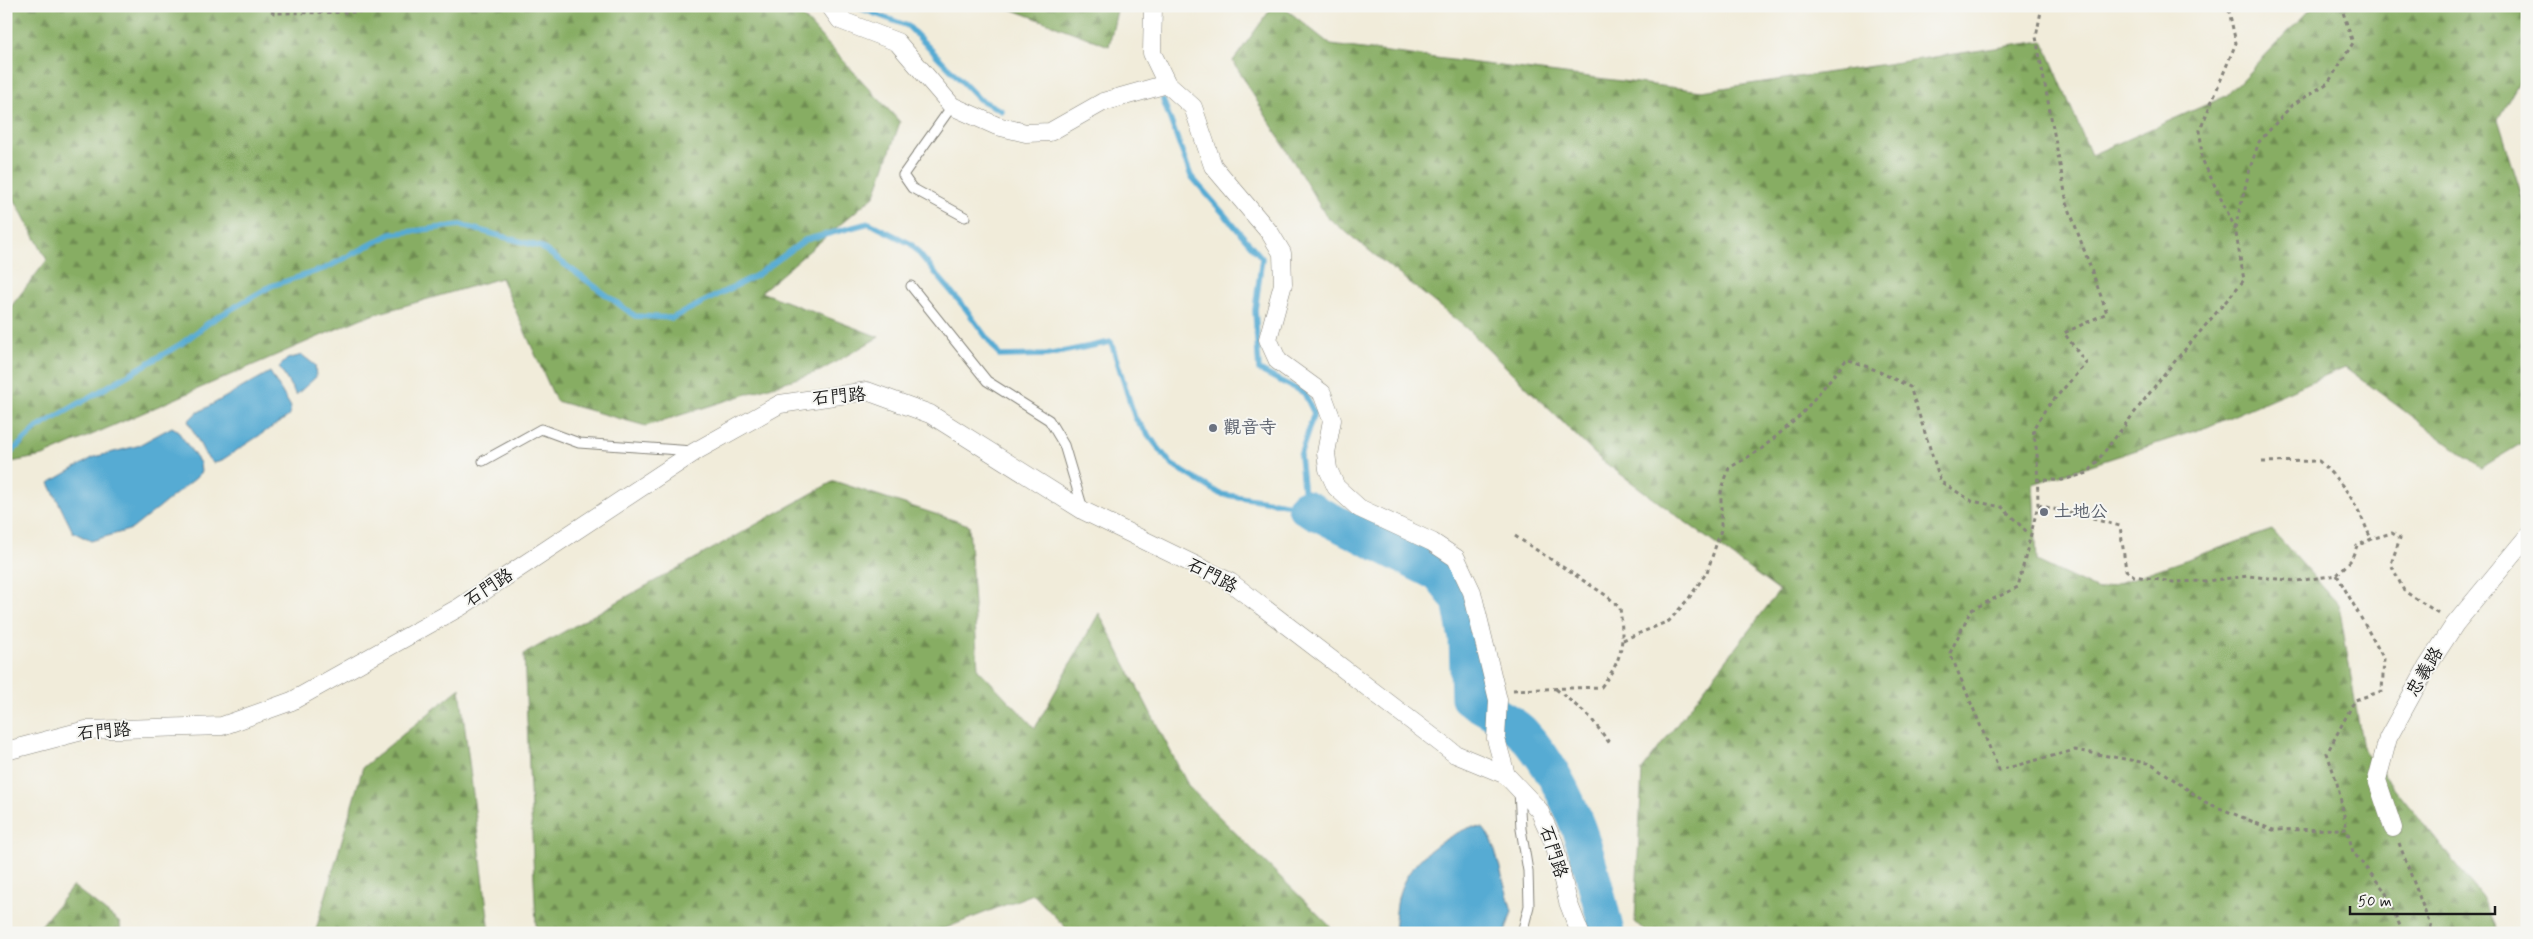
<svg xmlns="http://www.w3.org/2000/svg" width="2533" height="939" font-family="Mynerve,'LXGW WenKai TC',sans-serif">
	<defs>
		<pattern id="forest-firs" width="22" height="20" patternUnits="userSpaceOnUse" patternTransform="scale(1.25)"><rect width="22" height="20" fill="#87ad63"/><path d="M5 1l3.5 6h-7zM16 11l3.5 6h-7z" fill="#6e8c51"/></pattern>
	</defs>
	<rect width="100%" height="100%" fill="#f6f6f2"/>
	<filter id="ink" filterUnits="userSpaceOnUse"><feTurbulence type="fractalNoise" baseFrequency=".02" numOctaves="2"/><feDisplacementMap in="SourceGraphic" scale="10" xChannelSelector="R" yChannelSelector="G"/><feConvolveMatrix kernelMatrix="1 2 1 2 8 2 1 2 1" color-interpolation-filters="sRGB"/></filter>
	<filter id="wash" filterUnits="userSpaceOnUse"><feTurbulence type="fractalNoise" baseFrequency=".0096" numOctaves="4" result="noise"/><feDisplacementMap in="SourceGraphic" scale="20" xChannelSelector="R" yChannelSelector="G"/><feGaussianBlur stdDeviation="1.12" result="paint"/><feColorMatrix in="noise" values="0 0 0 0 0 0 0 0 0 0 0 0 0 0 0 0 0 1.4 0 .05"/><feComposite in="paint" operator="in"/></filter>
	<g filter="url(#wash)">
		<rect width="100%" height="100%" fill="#f1ecda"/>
		<path fill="url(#forest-firs)" stroke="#526440" d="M6,6H793L900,122L875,195L761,292L879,337L820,371L646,426L556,401L501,278L362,318L43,456L6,463V313L47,260L6,184Z
			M1003,6H1118L1109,46Z
			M1273,6H1282L1331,45L1702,91L2043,41L2091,155L2226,96L2313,6H2527V68L2498,119L2527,212V440L2481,468L2345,367L2207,427L2033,484L2037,561L2098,590L2272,530L2339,605L2363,749L2482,897L2499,933H1647L1635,922L1642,770L1779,591L1600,459L1465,327L1326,216L1233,61Z
			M834,481L969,525L978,669L1035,728L1099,613L1189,787L1337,933H1071L1033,894L933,933H539L536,925L524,654Z
			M460,688L490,933H315L363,767Z
			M73,886L120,923L121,933H35Z"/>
		<path fill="#57abd3" stroke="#3a6478" d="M302,355L315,365L316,377L296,395L279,367L287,359Z
			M270,372L291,407L289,416L219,462L213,463L206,456L188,421L195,414Z
			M172,427L177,430L200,463L201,472L196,478L132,529L91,541L73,532L49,483L94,457L137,446Z
			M1471,827L1483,828L1492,840L1512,911L1505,933H1394C1395,921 1396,909 1398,898C1405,864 1441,838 1471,827Z"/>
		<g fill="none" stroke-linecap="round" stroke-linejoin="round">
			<path stroke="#57abd3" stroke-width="5.5" d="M854,6L908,26L979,99L1002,111
				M6,457L37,428L181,344L211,321L271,286L326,268L391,234L460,225L541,247L635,316L672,318L757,275L805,240L869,223L911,244L965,308L1000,356L1047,355L1111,342L1135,418L1171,464L1220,494L1305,507L1300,456L1314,413L1304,393L1259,370L1255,310L1262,258L1191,176L1163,100
				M2525,574L2527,575"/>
			<path stroke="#57abd3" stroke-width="35" d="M1305,507L1438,574L1459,600L1466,638L1468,698C1482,707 1513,722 1523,733C1573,787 1591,863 1607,933"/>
		</g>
	</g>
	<g filter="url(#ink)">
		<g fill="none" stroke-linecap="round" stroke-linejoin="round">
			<defs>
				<path id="service" d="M952,106L903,175L912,188L965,217
					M911,286L987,381L1049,420L1064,445L1083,509
					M483,461L541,429L579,443L693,451
					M1519,790L1521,829L1528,871L1529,906L1522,933"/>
				<path id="minor" d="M830,6L840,20L897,42L952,106L997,126L1026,133L1050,132L1103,102L1167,84L1193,107L1213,166L1270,233L1282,253L1283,284L1268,339L1278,361L1322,393L1332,420L1326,453L1328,469L1336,487L1359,508L1432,542L1456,558L1472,592L1498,700L1496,739L1506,775
					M1153,6L1152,53L1167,84
					M6,751L86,730L222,726L292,701L460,607L696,451L780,404L867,391L930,414L1084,511L1230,582L1455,754L1506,775L1539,810L1554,843L1568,902L1580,933
					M2393,828L2377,780L2388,738L2427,667L2455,624L2527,537"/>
			</defs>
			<use href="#service" stroke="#86847b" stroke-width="11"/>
			<use href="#minor" stroke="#86847b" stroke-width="19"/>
			<path stroke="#86847b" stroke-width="3" stroke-dasharray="4 4" stroke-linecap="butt" d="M265,6L274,13L383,12L384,6
				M2042,6L2036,37L2067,203L2107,313L2064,333L2086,363L2045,410L2033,429L2037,453L2038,505L2018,587L1971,610L1950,653L1999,770L2075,750L2152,764L2205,802L2273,830L2347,829L2353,852L2385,891L2403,933
				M2235,228L2250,168L2259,142L2292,105L2328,83L2353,43L2341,6
				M2262,462L2319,461C2349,490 2355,501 2371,539
				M2036,480H2062L2088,473L2165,373L2244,280L2235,228L2202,159L2200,130L2236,43L2228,6
				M2038,505L2120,526L2126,570L2134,576L2173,582L2206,581L2248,576L2297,581L2337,575L2351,560L2357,546L2371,539L2392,533L2400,538L2391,564L2404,591L2440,614
				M2337,575L2384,659L2382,691L2355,700L2327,753L2337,783L2347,829
				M1623,640L1669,621L1689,598L1707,572L1721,530V492L1729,468L1760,450L1800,416L1847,359L1878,371L1910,387L1941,482L1972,501L2002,507L2029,534
				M1556,689L1590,717L1611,745
				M1513,690L1601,687C1624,658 1624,643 1620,608L1607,596L1515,536
				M2399,843L2433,933"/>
			<use href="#service" stroke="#fff" stroke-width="9"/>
			<use href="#minor" stroke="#fff" stroke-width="18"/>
		</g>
	</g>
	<g fill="#6b7280" stroke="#f6f6f2" stroke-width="2">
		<circle cx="1213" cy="428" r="5"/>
		<circle cx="2044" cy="512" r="5"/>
	</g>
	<g text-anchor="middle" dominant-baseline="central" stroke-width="4" stroke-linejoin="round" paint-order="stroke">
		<g font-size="18" fill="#1c1c1c" stroke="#f6f6f2">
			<text transform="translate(839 397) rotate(-5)">石門路</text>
			<text transform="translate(1212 576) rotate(28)">石門路</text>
			<text transform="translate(489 588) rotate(-33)">石門路</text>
			<text transform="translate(2425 672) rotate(-59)">忠義路</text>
			<text transform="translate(104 732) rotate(-5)">石門路</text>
			<text transform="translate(1553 852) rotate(72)">石門路</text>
		</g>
		<g font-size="18" fill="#5b616d" stroke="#f6f6f2" text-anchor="start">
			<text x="1223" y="428">觀音寺</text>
			<text x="2054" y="512">土地公</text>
		</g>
	</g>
	<rect width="2533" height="939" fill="none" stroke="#f6f6f2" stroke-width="25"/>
	<path d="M2350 906v8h145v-8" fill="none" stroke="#1c1c1c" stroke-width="2.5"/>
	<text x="2358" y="906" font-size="15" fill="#1c1c1c" stroke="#f6f6f2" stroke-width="4" paint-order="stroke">50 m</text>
</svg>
